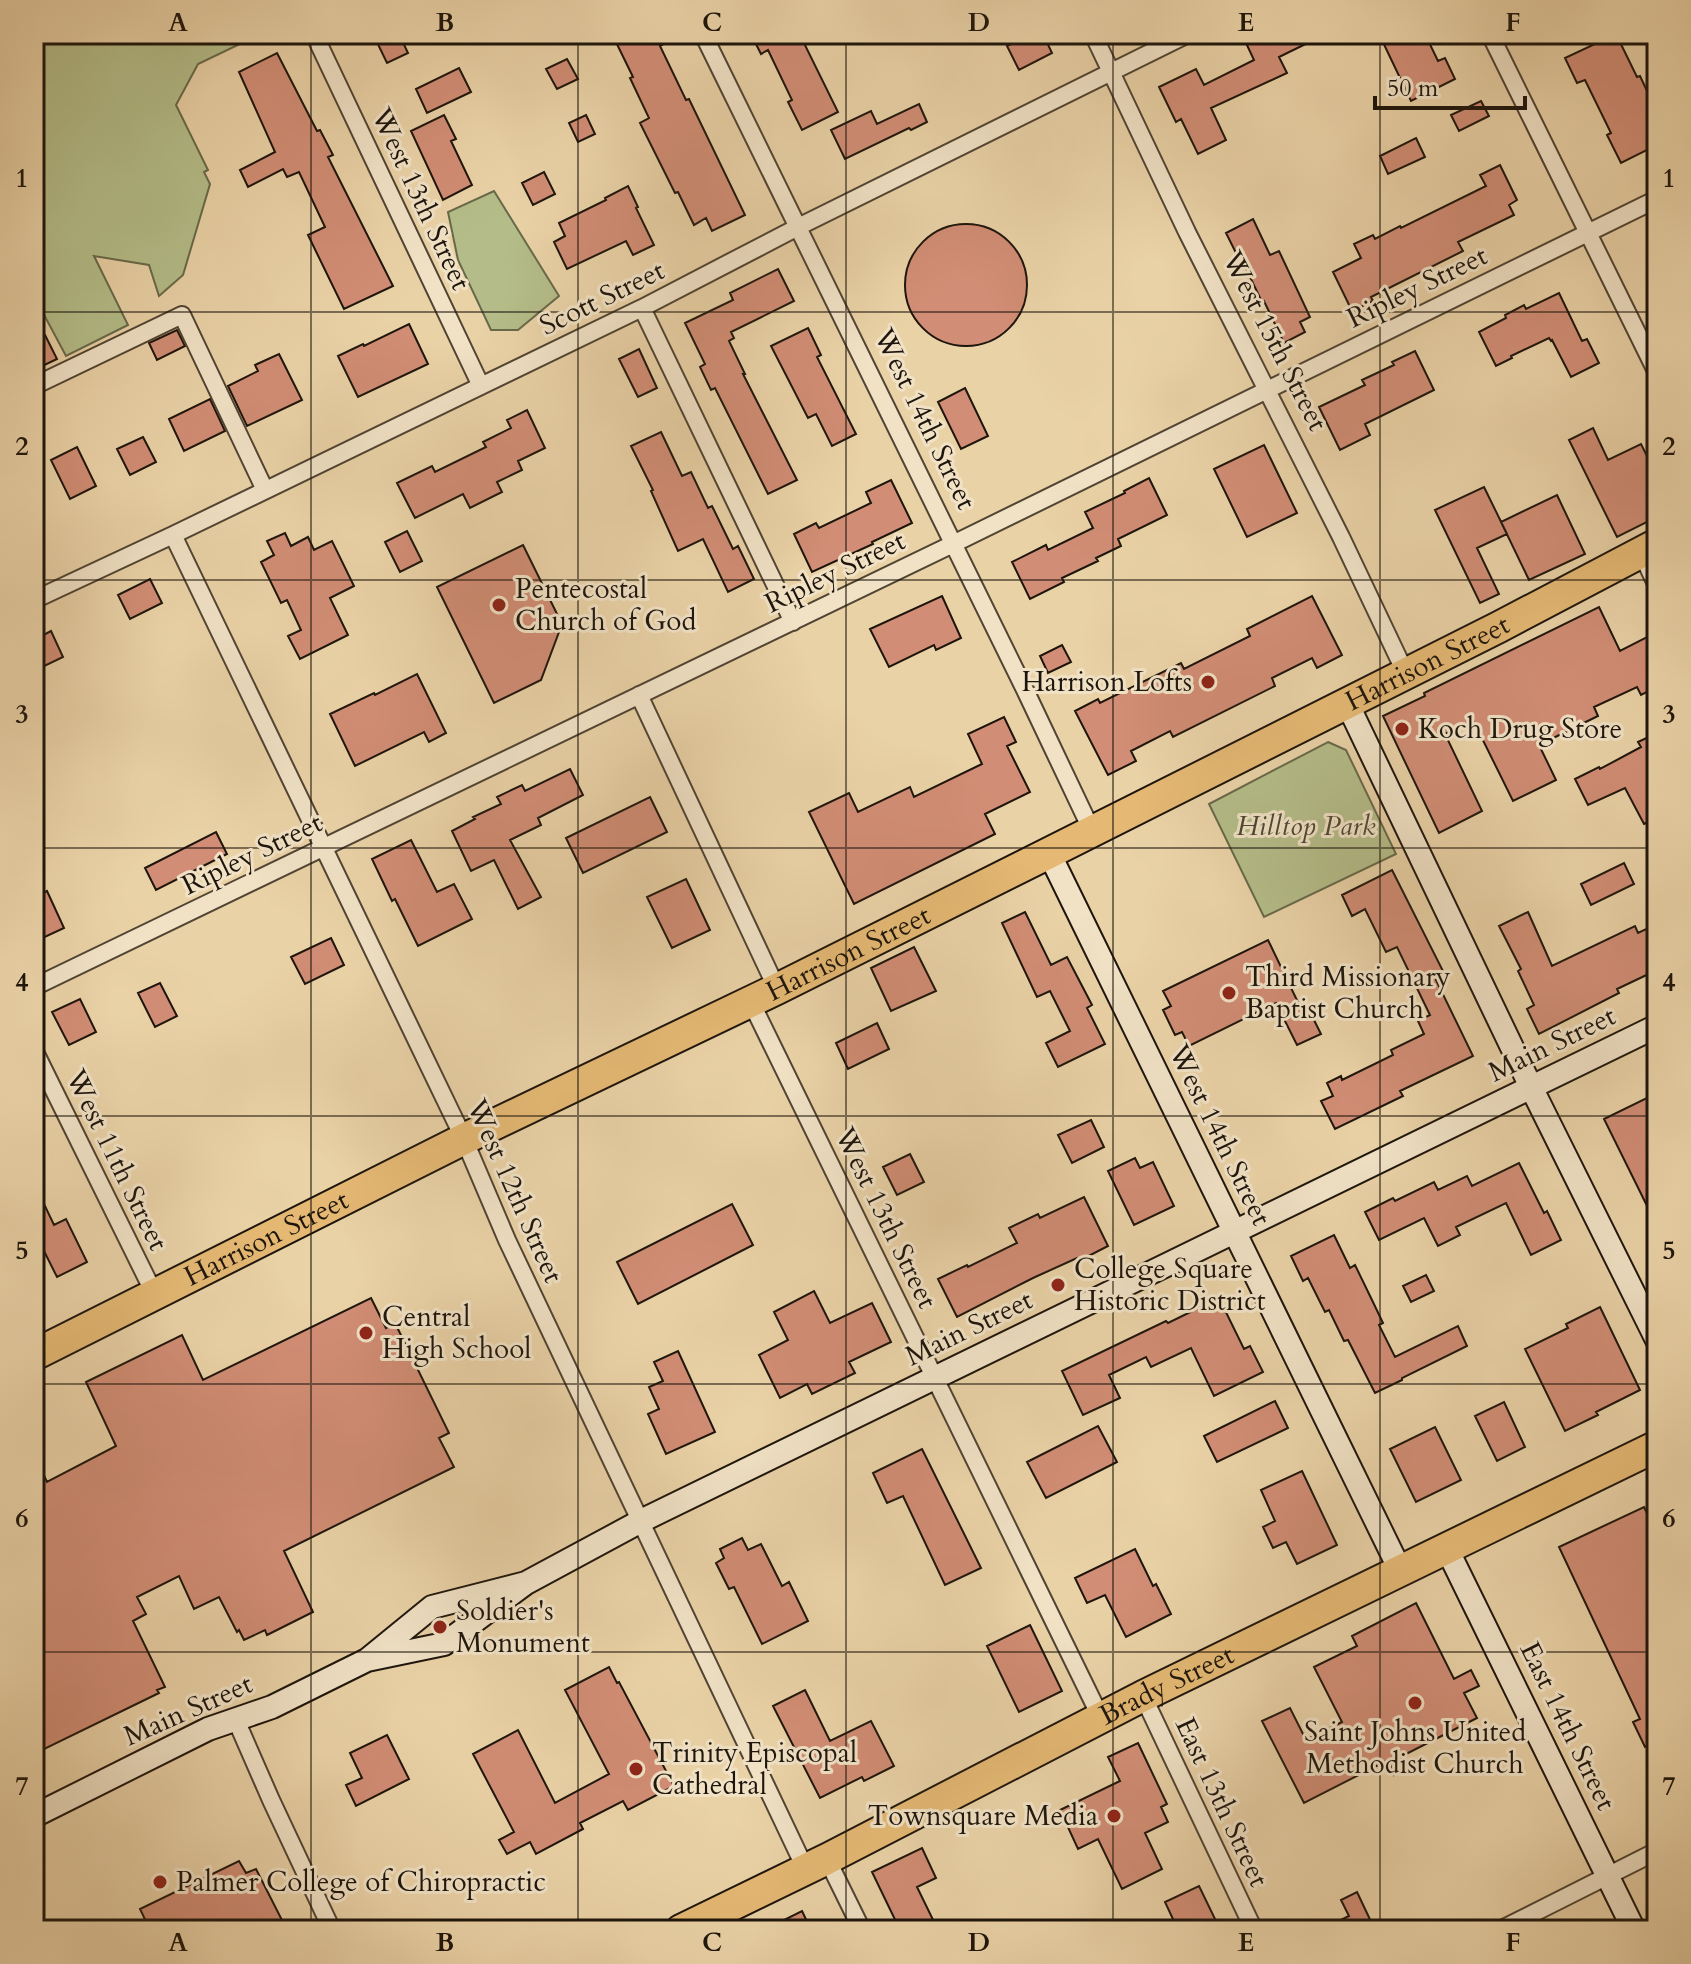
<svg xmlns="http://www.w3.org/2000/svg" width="1691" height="1964" font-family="Cardo,serif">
	<rect width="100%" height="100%" fill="#ead2a7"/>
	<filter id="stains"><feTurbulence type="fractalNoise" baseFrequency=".0025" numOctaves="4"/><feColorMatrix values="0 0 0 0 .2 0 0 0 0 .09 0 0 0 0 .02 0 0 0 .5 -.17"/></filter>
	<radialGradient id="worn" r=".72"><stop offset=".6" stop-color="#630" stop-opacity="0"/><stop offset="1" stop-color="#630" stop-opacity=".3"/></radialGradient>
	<path fill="#b4bd89" stroke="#68694a" stroke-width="2" d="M42,34H261L255,37V39L246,41L198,64L176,105L208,170L204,172L210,184L183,275L159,296L149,265L94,256L128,325L66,356L34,296V49Z
		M494,191L559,296L518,330H491L458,260L448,212Z
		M1328,742L1346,750L1396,854L1264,917L1209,804Z"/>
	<path fill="#d18d75" stroke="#1d150c" stroke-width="2" d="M373,34H399L408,53L387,63Z
		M612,34H656L662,45L660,46L686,100L689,99L745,215L712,231L706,218L694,225L678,192L675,193L640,123L649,118L630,78L633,77Z
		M751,34H802L800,35L838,112L802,130L788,102L792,100L768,50L761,54Z
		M1032,34H1043L1052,53L1019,70L1007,46Z
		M1265,34H1326L1279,57L1287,73L1211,108L1226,140L1198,154L1181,119L1176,122L1159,87L1196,69L1204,85L1254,60L1246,43Z
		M1379,34H1425L1438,61L1445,58L1455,79L1411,101Z
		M1616,34L1637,77L1640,76L1657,112V145L1621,163L1607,135L1611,133L1585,80L1577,83L1565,58Z
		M277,53L317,131L320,130L333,155L328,157L393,286L344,309L308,235L325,227L299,172L287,177L283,169L248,187L240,170L275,152L239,72Z
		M567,59L578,79L557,89L546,69Z
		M459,68L471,92L427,113L416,89Z
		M1481,101L1489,116L1459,131L1451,115Z
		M919,104L927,122L911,130L909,128L845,159L831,130L871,111L877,124Z
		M444,115L456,139L451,141L472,185L443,200L411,131Z
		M586,115L595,134L578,142L569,123Z
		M1416,138L1425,157L1388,174L1380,156Z
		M1500,165L1517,200L1509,205L1514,215L1458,242L1463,251L1371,297L1373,301L1352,311L1333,272L1361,258L1354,244L1373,235L1375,239L1400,226L1401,228L1486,186L1480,175Z
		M544,172L555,194L533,205L522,183Z
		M628,186L638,207L636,208L654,245L633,255L626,241L567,269L554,242L565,236L559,223L606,200L605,198Z
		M1253,219L1270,255L1279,251L1310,317L1300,322L1305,332L1284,343L1264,301L1262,302L1238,252L1236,253L1226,233Z
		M905 285a61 61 0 1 1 122 0a61 61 0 1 1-122 0Z
		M778,269L794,301L731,332L734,338L729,341L745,374H743L797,480L768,494L715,388L711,390L700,367L705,364L685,323L733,300L730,293Z
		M1559,293L1582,341L1587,339L1599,363L1571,377L1552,340L1551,341L1549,338L1511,356L1512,358L1496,366L1479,332L1506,318L1505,315L1524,305L1526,309Z
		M409,324L428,364L358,397L338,356L363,344L364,346Z
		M808,328L821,355L817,357L856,434L832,446L816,414L808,418L771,346Z
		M177,330L185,346L157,360L149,343Z
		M45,335L57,359L34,370V340Z
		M639,349L657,388L638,397L619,359Z
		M1415,351L1434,390L1365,424L1370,435L1340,450L1319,407L1365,385L1362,380L1394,365L1392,362Z
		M279,354L302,400L247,426L228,386L258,371L255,365Z
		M965,388L988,436L961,449L938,402Z
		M210,399L225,431L184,451L169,419Z
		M527,410L545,448L518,461L522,470L497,482L502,492L470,508L463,494L415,518L397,483L432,466L435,472L486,447L483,442L511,428L507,420Z
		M1593,428L1608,460L1641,444L1657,476V517L1617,537L1569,440Z
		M661,432L682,476L691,472L708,508L712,506L733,549L738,546L754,579L728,592L703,539L678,551L651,491L653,490L631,446Z
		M143,437L156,462L130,475L117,449Z
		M1264,445L1297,513L1247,537L1214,469Z
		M77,447L96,486L70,499L51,460Z
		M1149,478L1167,515L1118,539L1121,546L1096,558L1098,561L1062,578L1064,582L1030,599L1012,562L1046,545L1048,550L1093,528L1085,512L1125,493L1124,491Z
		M891,480L912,523L872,542L873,544L812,572L794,534L816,523L819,528L871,503L866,492Z
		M1484,487L1507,534L1477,548L1499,594L1480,603L1435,510Z
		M1557,495L1585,554L1529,580L1501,522Z
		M407,531L422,561L400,572L385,542Z
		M285,533L291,546L308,537L314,550L332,541L354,586L330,598L348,635L300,659L288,636L301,630L287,600L281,603L261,562L274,555L267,541Z
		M523,545L562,624L541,680L494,703L437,587Z
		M150,579L162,603L130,619L118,595Z
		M942,596L961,638L936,650L934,645L889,667L870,629Z
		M1312,596L1342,655L1317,668L1312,658L1272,678L1275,686L1173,737L1170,731L1131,751L1136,761L1108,775L1075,711L1098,699L1100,703L1181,663L1184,669L1250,636L1247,629Z
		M1599,607L1620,651L1649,636L1657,652V687L1641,695L1637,687L1594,707L1598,716L1539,745L1556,780L1513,801L1473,720L1445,734L1482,811L1439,833L1383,716L1425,696L1424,693Z
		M51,631L63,657L34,671V640Z
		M1062,645L1071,662L1048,673L1040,656Z
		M417,674L446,733L429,742L424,732L355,766L330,714L374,693L375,695Z
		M1004,717L1016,742L1007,746L1030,792L985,814L995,834L854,904L809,812L849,793L858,812L910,787L914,797L982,764L968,734Z
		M1657,733V818L1644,824L1625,788L1588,805L1575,779L1599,767L1600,769L1641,747L1638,742Z
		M570,769L583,795L538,818L541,825L510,840L541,897L518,909L494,860L471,871L452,831L475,819L473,817L501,804L497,797L522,785L525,791Z
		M650,797L667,832L583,873L566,838Z
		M216,832L227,854L156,890L145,868Z
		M411,840L437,892L454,884L472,919L418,946L395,899L392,901L372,859Z
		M1624,863L1634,884L1591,905L1581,884Z
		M1392,870L1445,975L1436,980L1473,1056L1400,1091L1403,1096L1335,1129L1321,1101L1333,1096L1327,1083L1341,1076L1342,1080L1393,1055L1391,1050L1424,1034L1418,1021L1430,1015L1397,947L1386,952L1365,909L1352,916L1342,895Z
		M686,879L710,930L672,948L647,897Z
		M47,891L64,928L34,942V898Z
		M1025,912L1051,965L1067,957L1092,1005L1087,1008L1105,1044L1058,1067L1046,1043L1070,1031L1050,991L1037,997L1002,923Z
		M1528,912L1552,966L1635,926L1638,933L1657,924V970L1617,989L1619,993L1539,1034L1527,1009L1534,1005L1518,971L1521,969L1499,926Z
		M331,938L344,965L305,984L291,957Z
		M1268,940L1306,1019L1312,1016L1321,1034L1297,1045L1276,1003L1189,1046L1182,1032L1175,1035L1163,1010L1171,1006L1163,991Z
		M914,947L936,991L891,1011L871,968Z
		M160,983L177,1016L155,1027L138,993Z
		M80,999L96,1032L69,1045L52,1012Z
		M877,1023L889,1049L848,1069L836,1043Z
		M1657,1093V1226L1604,1119Z
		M1091,1120L1104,1147L1072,1163L1058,1135Z
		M910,1154L924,1182L897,1195L883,1167Z
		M1135,1158L1140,1168L1153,1162L1174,1206L1134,1225L1108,1171Z
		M1519,1163L1544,1213L1547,1211L1561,1240L1531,1255L1506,1203L1456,1227L1460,1235L1438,1246L1424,1218L1379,1240L1365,1212L1393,1198L1395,1201L1434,1182L1438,1190L1467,1176L1472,1186Z
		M34,1183L54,1225L66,1219L87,1262L57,1277L34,1231Z
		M1084,1197L1108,1246L1079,1261L1077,1258L1033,1278L957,1317L938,1279L967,1265L968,1267L1017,1243L1009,1228L1038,1214L1040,1218Z
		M732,1204L753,1245L638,1304L617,1262Z
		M1334,1235L1350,1268L1355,1265L1372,1300L1383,1323L1379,1325L1395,1357L1458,1326L1467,1346L1402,1378V1380L1375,1393L1348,1340L1344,1341L1329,1310L1325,1312L1308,1278L1303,1281L1291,1256Z
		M1426,1275L1434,1291L1411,1302L1403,1286Z
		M814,1291L830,1323L872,1303L891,1342L849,1362L855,1373L812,1394L807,1384L780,1398L759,1355L788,1340L774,1312Z
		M371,1298L386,1328L395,1323L449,1433L439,1438L454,1467L284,1551L313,1612L267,1635L265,1630L244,1640L239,1630L237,1632L219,1597L194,1609L179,1576L137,1597L146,1614L133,1621L165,1687L157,1690L159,1693L34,1754V1454L47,1482L116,1446L86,1382L182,1335L203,1380Z
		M1219,1298L1244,1349L1250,1346L1263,1372L1214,1396L1191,1348L1151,1367L1146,1357L1109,1375L1120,1398L1083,1415L1062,1371L1166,1321L1168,1323Z
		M1600,1307L1640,1390L1596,1412L1598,1415L1565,1431L1525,1349L1568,1328L1566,1324Z
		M678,1351L715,1432L666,1454L648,1414L659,1409L649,1387L663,1381L654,1362Z
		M1275,1401L1288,1428L1217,1462L1204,1436Z
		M1504,1402L1525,1447L1497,1461L1475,1416Z
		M1098,1426L1117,1462L1046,1498L1027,1462Z
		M1435,1427L1461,1480L1416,1502L1390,1449Z
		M922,1449L981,1568L945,1585L903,1496L887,1503L873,1473Z
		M1302,1471L1337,1545L1297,1564L1286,1542L1273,1548L1263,1527L1275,1521L1261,1490Z
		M1644,1507L1657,1534V1755L1652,1744L1645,1747L1633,1722L1640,1719L1559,1547Z
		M742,1538L748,1550L761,1544L782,1586L789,1582L808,1621L762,1644L734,1587L729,1589L716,1563L724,1558L720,1549Z
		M1135,1549L1153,1586L1156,1584L1171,1614L1126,1637L1105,1595L1087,1603L1075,1578Z
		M1416,1603L1454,1679L1471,1670L1479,1686L1464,1693L1477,1718L1404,1755L1409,1767L1394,1775L1388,1760L1304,1803L1262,1721L1290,1708L1306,1740L1342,1722L1314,1667L1357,1646L1352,1636Z
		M1030,1625L1062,1691L1019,1712L987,1646Z
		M609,1667L617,1683L619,1682L674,1786L628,1810L623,1801L580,1823L583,1829L536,1854L530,1842L507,1854L499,1840L514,1832L473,1754L518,1730L555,1803L609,1774L565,1690Z
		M805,1690L830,1741L871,1721L894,1766L864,1781L862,1777L820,1798L773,1706Z
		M387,1735L409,1779L356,1806L346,1785L362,1778L350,1753Z
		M1138,1743L1167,1804L1161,1807L1168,1822L1145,1833L1162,1869L1122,1889L1098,1839L1078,1849L1060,1810L1120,1781L1108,1757Z
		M922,1848L936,1878L917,1887L938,1930H900L872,1872Z
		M239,1861L246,1873L256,1869L287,1930H150L140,1909Z
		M1199,1886L1216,1921L1199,1930H1178L1165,1902Z
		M1357,1892L1375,1930H1320L1349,1916L1341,1900Z
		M802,1911L811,1930H764Z"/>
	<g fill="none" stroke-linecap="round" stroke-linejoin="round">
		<defs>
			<path id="street" d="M314,34L481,386
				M703,34L1027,694L1092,831
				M1093,34L1187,232L1341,537L1406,674
				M1490,34L1657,373
				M642,308L793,622
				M34,386L182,315L265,490
				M173,535L464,1139L507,1240L806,1870
				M1641,552L1657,586
				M34,600L173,535L642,308L798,227L1188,34
				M639,695L777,989
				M34,987L953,544L1657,199
				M750,1000L1101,1718
				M34,1050L154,1293
				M1143,1696L1254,1930
				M236,1720L271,1800L332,1930
				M827,1859L862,1930
				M1500,1930L1657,1851"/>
			<path id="secondary" d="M1347,703L1531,1087L1657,1340
				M1049,853L1401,1572
				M1447,1549L1634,1930
				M526,1583L432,1607L367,1660L444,1644L526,1583L641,1521L1657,1026
				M34,1816L208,1729L272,1707L367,1660"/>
			<g id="highway">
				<path id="s1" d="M34,1355L464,1139L777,989L1049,853L1499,627L1657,544"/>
				<path id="s2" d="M681,1930L827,1859L1143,1696L1657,1446"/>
			</g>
		</defs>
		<use href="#street" stroke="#504433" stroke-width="20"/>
		<use href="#secondary" stroke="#1d150c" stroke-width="26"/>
		<use href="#highway" stroke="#1d150c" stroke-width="34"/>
		<use href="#street" stroke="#f1e2c6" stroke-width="16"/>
		<use href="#secondary" stroke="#f1e2c6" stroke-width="22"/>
		<use href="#highway" stroke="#e5b974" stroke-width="30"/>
	</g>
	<path fill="none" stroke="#1d150c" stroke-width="2" stroke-opacity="0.55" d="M311,34V1930M578,34V1930M846,34V1930M1113,34V1930M1380,34V1930M34,312H1657M34,580H1657M34,848H1657M34,1116H1657M34,1384H1657M34,1652H1657"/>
	<g fill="#8f2418" stroke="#f1e2c6" stroke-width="3">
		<circle cx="499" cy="605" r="8"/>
		<circle cx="1208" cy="682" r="8"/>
		<circle cx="1402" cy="729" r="8"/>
		<circle cx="1229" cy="993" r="8"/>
		<circle cx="1058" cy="1285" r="8"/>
		<circle cx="366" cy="1333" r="8"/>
		<circle cx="440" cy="1627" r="8"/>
		<circle cx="1415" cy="1703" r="8"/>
		<circle cx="636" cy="1769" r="8"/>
		<circle cx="1114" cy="1816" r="8"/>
		<circle cx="160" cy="1882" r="8"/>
	</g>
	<g text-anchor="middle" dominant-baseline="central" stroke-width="6" stroke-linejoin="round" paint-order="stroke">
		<g font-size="28" fill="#1d150c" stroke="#f1e2c6">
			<text transform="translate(421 199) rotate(65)">West 13th Street</text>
			<text transform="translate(1417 287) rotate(-26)">Ripley Street</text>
			<text transform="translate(602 298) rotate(-26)">Scott Street</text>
			<text transform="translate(1275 341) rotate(63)">West 15th Street</text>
			<text transform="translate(925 419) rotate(64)">West 14th Street</text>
			<text transform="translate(835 572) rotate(-26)">Ripley Street</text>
			<text stroke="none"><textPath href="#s1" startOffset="1556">Harrison Street</textPath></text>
			<text transform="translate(252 854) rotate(-26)">Ripley Street</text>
			<text stroke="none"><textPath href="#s1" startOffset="908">Harrison Street</textPath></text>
			<text transform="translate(1552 1044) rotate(-26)">Main Street</text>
			<text transform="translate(1220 1135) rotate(64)">West 14th Street</text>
			<text transform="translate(117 1160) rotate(64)">West 11th Street</text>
			<text transform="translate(515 1191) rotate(66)">West 12th Street</text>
			<text transform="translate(886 1218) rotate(64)">West 13th Street</text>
			<text stroke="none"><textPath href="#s1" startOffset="260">Harrison Street</textPath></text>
			<text transform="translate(969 1328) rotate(-26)">Main Street</text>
			<text stroke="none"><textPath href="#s2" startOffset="544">Brady Street</textPath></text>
			<text transform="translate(188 1710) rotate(-24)">Main Street</text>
			<text transform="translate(1568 1726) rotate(64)">East 14th Street</text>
			<text transform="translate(1222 1802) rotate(65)">East 13th Street</text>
		</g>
		<g font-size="28" fill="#1d150c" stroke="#f1e2c6" text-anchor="start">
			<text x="515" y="589">Pentecostal<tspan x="515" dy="32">Church of God</tspan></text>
			<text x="1192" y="682" text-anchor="end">Harrison Lofts</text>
			<text x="1418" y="729">Koch Drug Store</text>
			<text x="1245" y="977">Third Missionary<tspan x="1245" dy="32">Baptist Church</tspan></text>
			<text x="1074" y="1269">College Square<tspan x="1074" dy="32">Historic District</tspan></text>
			<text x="382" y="1317">Central<tspan x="382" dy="32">High School</tspan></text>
			<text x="456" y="1611">Soldier's<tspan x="456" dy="32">Monument</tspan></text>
			<text x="1415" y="1732" text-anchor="middle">Saint Johns United<tspan x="1415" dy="32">Methodist Church</tspan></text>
			<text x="652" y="1753">Trinity Episcopal<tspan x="652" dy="32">Cathedral</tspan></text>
			<text x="1098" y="1816" text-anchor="end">Townsquare Media</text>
			<text x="176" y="1882">Palmer College of Chiropractic</text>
		</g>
		<g font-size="28" font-style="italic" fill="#4a4732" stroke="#f1e2c6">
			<text x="1306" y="826">Hilltop Park</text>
		</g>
	</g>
	<rect width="1691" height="1964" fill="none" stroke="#ead2a7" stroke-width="88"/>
	<path d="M1375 96v12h150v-12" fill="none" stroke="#1d150c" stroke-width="4"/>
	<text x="1387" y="96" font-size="24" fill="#1d150c" stroke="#f1e2c6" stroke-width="6" paint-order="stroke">50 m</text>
	<rect x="44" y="44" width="1603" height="1876" fill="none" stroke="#1d150c" stroke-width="3"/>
	<g font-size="26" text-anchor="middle" font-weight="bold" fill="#1d150c">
		<text x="178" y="31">A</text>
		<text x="445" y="31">B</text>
		<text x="712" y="31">C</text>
		<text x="979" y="31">D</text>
		<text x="1246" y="31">E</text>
		<text x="1513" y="31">F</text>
		<text x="22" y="187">1</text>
		<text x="1669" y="187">1</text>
		<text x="22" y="455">2</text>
		<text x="1669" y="455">2</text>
		<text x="22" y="723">3</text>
		<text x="1669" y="723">3</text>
		<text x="22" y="991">4</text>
		<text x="1669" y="991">4</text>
		<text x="22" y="1259">5</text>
		<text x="1669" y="1259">5</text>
		<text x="22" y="1527">6</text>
		<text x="1669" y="1527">6</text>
		<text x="22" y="1795">7</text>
		<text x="1669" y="1795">7</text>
		<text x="178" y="1951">A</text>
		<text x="445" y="1951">B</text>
		<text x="712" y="1951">C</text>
		<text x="979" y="1951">D</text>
		<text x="1246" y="1951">E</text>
		<text x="1513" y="1951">F</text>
	</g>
	<rect width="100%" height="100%" filter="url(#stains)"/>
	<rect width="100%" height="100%" fill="url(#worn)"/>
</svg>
